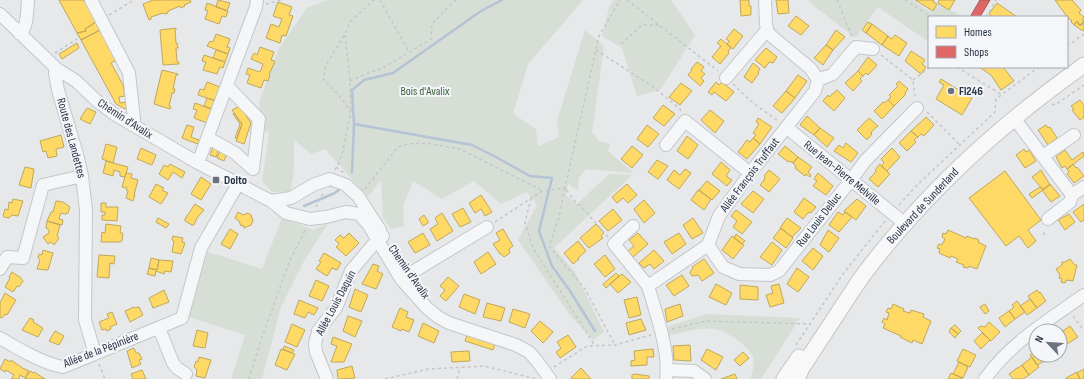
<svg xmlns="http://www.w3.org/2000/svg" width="1084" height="379" font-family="'Sofia Sans Condensed',sans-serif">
	<rect width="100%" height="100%" fill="#e6e8ea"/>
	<path fill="#d6ded6" d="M328,0H583L528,64L513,114L536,129L538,146L559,137L557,121L585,30L604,46L592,132L599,141L610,144L608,151L634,173L586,169L579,178L578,190L568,184L566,195L577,204L609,174L632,175L554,248L575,272L604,332L593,340L570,315L518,240L537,205L527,192L501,204L474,181L442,199L413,181L403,206L404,226L391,229L383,218L381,180L368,197L325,149L311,154L294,140V171L290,192H272L262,181L269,133L258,127L260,100L279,48L307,8Z
		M614,0H671L695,35L661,89L637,96L622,48L602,36L609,8Z
		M809,0H912L932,13L938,3L964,17H929V42L878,7L856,37L853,36L809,2Z
		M282,218L314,230L328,223L304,261L281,307L262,379H231L245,335L189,317L205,251L262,269Z
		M707,314L800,318L761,379H751C752,373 755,364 753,357C749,346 726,330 714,329C700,327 679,333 665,337L664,328Z"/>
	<path fill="#ffd966" stroke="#bfa85c" d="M59,0H84L96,22L85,29L86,31L77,33Z
		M153,0H190L191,2L184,5L185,6L181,8L180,6L168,11V13L164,14L163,13L151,17V19L149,20L143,4Z
		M218,0L230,3L227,11L216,7Z
		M740,0H749V6H751V15L741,16Z
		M776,0H788L789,13L778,14Z
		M915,0H934L933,2L937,4L933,11Z
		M939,0H955L949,10L938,3Z
		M1055,0H1072L1081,10L1079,13L1084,17L1082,20L1084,21L1082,25H1079L1077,21L1074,25L1071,22L1072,21L1068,18Z
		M278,2L292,7L289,15L293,16L286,36L282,35L280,43L266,38L271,24L279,27L282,19L273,16Z
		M207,3L228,11L226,17L222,16L219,24L205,19L208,11L205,10Z
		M997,3L1017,17H993L989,14Z
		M796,16L809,26L801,35L788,26Z
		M1077,21L1080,25L1084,21V29L1083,31L1074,25Z
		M96,22L100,30L81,40L77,33L86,31L85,29Z
		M868,22L872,24L866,33L862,30Z
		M872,24L888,36L882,45L866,33Z
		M176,28V30H175L176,43H177L178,48H176L177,62H179V64L163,65L160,30Z
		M734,29L743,36L733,49L727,44L729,41L726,39Z
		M100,30L117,60L111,63L123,85L125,96L119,97L120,103L126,102L127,107L125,109L116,104L81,40Z
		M836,30L845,37L833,50L826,45Z
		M216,34L230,39L227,47L230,48L228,54L207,46L210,41L213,42Z
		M895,35L907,43L899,56L882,45L888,36L892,39Z
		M721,39L731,48L728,51L729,53L720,64L712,57L721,46L717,43Z
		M77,43L79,48L62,59L59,54Z
		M826,45L833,50L823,65L814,58Z
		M260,47L274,52L271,60L275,61L269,75H270L268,81L264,80L261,88L247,83L250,75L246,74L248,68L260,72L263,64L251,59L254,53L257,55Z
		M766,48L777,57L773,63L769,62L765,68L755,60Z
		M216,50L228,54L225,62L213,58Z
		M911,51L925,60L922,64L926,67L921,74L905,61Z
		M204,55L225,62L223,68L220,67L217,74L203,70L206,62L202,61Z
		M868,57L877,65L868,75L866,73L863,76L858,71Z
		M697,62L704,67L701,71L705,74L701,78L704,81L700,86L688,75L692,70L691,69Z
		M753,63L760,69L758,72L759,73L752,83L744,77Z
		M979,67H1003L1014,81L1001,90L991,75Z
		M162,70L178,74V75H176L173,89H175L174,93H172L169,106L171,107L170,109L154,104Z
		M858,71L863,76L860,79L862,81L853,91L845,83Z
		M798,75L807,81L795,98L786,91Z
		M941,79L972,98L962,115L936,99L944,85L939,82Z
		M899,81L908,89L905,93L906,94L894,106L888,100L891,97L889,95L898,86L896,84Z
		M207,82L220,87L219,102L198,95L200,89L204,90Z
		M716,82L719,85L722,82L734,92L726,101L714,92L712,95L708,92Z
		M681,83L692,91L680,105L669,97Z
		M837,90L845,98L834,111L823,101L828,95L829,97Z
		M786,91L795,98L782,113L773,106Z
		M207,98L218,102L215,110L204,106Z
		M888,100L894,106L882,119L874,111L883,102L884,103Z
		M1080,100L1084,105V117L1080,120L1072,110L1074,109L1071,106Z
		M195,103L216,111L207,123L194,118L197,110L193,109Z
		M663,105L675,114L664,126L653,118Z
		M240,106L251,123L244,144L236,141L242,124L232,110Z
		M87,108L96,112L90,124L80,119Z
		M710,110L724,121L715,133L701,120Z
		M234,113L242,124L237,138H235L240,124L233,114Z
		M807,116L820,128L814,135L800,125Z
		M926,117L934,125L924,136L921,134L918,137L911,131Z
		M758,118L772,127L760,144L753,138L756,135L753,133L759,124L756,122Z
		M869,118L878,126L873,130L871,133L872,134L867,140L857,130Z
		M187,125L194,127L191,137L199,140L198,144L182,138Z
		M647,125L659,134L648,147L637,139Z
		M1046,125L1048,128L1050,127L1057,138L1048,145L1038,130Z
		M820,128L834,138L827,147L814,135Z
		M911,131L918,137L914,140L916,142L907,151L899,143Z
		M61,135L64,147L56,149L57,156L48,158L46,151L43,152L40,141Z
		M687,136L698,145L688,159L677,151Z
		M753,138L760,144L747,159L738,152L747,140L750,142Z
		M846,143L858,153L851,162L834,151L839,145L843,148Z
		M106,144L117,147L113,163L102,159Z
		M632,146L643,155L632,168L621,159Z
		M785,146L798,157L793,163L789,161L788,162L778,154Z
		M213,147L219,149L216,157L210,155Z
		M141,148L156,155L152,165L137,159Z
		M892,148L900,157L887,171L881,166L884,163L881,159Z
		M1024,149L1026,152L1029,150L1036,161L1025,168L1016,155Z
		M1065,150L1072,160L1083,152L1084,156L1067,169L1065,166L1062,168L1056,157Z
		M220,151L227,153L224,161L217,158Z
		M798,157L812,167L808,172L811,175L810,177L806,174L805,176L795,168L796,166L793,163Z
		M657,160L668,166L658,179L648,172Z
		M106,161L128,167L125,177L120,176V172L114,170L113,176L103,173Z
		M721,162L730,170L726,176L732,180L727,186L712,174Z
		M170,164L185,172L182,178L173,172L168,180L159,174L164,165L168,167Z
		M880,164L890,174L878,187L869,179L874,174L876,171L875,170Z
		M1073,164L1076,168L1077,167L1084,176L1074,183L1067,174L1069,172L1067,169Z
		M25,167L34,169L31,188L19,185Z
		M685,169L691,173L679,189L667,180L674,170L680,175Z
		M769,170L780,179L769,192L760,185L764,180L765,177L764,176Z
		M1041,170L1050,185L1043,190L1032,177Z
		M1005,171L1041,220L1028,230L1036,241L1028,248L1019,236L1006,246L969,198Z
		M126,173L132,174L131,178L138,180L134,195H135L133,201L126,198L128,191L126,190L127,188L122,187Z
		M818,173L833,186L826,195L813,186L817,181L814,179Z
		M201,177L211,184L201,200L191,194Z
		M707,181L720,191L712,200L699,190Z
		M156,184L164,188L162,190L168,193L161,204L149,197Z
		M627,184L637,195L628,203L623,198L617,203L612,197Z
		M1050,184L1060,196L1051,202L1042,190Z
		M1040,187H1041L1043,190L1032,198L1029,194Z
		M698,190L711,199L704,210L691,200Z
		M753,191L764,199L753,213L741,204Z
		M481,195L492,212L485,216L481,209L475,213L469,203Z
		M804,198L816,207L811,213L810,212L807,214L803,219L794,212Z
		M13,199L23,201L18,216L12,215L9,218L4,217L3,216L5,209L8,210L9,202L12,203Z
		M857,199L866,206L856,220L844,211Z
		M644,200L655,213L644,223L634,209Z
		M56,201L63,202L70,207L68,213L66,214L61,213L59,219L63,220L62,225L47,221L51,212H53Z
		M101,203H106V207H118L117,221L102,220V215H105V212H101Z
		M195,204L204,210L197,218L194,225H192L185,221V219Z
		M1084,204V220L1081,222L1073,212Z
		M463,208L471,222L460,227L452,214Z
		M613,209L622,220L608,231L599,221Z
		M736,210L752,222L742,234L733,227L737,221L731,216Z
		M238,212L243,215L248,213L251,215L253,221L251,225L244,228L243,225L241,226L239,221L235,218Z
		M838,212L843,215L845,212L852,217L839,232L829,225Z
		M442,213L453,231L437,241L430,229L438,224L435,218Z
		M1069,214L1075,222L1065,230L1058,220Z
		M424,215L428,221V223L423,226L419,219Z
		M158,218L169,224L166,228L156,222Z
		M693,218L703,233L692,239L683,225Z
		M787,218L801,228L792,237L780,228Z
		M47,221L60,225L57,236L59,238L54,245L51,242L48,244L43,237L49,233V230L46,228Z
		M106,224L121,226L120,233H123L122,241L120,242H101L102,232L105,233Z
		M596,224L604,233L601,236L603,238L589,248L580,238Z
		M781,228L793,238L786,248L773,238Z
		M230,229L238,234L230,249L221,244Z
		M503,229L513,246L509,249L510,253L504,257L501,254H500L493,244L500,240L496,233Z
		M828,230L839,238L829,252L820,245Z
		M948,230L966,238L967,236L974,239L975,238L979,240L978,242L986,246L977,269L969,266L968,268L963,267L964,265L956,262L958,259L951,256L950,258L939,253L940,249L937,248L939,244L942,245L945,239L942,237L943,233L946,234Z
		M349,233L359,243L346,256L336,247L339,244L335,240L340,235L344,238Z
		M423,233L430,245L415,253L408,242Z
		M638,233L648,244L633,257L628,251L634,246L629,240Z
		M679,233L686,244L672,254L664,242Z
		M736,234L745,241L742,244L734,238Z
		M173,236L183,238L182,242L185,243L181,254L172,252L174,241L172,240Z
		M732,236L744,245L733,259L722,250Z
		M578,241L586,251L578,258L579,259L573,264L564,253Z
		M772,242L782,250L772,265L760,257Z
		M813,248L823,256L813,270L802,261Z
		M43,250L53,253L48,270L37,269L40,260L38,258L39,254L42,255Z
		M654,250L664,261L654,269L650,264L644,268L639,263Z
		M488,252L496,264L481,274L474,262Z
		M324,253L341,263L337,270L332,268L327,276L316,269L321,262L319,261Z
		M99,255L115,256L114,264L110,263L109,278L97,277Z
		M605,255L615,269L605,277L594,264Z
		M151,258L159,260L157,270L149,268Z
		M704,259L714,273L702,281L698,275L693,276L691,275L690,272L693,268L692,267Z
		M1070,259L1075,265H1077L1073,281L1066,280L1065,283L1061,282L1062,279L1059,278L1060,275L1056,269L1062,265V262H1065Z
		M159,260L173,261L171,272L165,271L164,274L156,271L155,276L147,274L149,268L157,270Z
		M373,264L379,266L377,271L383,274L376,289L362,284Z
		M797,268L809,277L798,292L787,284Z
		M12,272L20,277L23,281L19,287L17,286L13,292L5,287L10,278L9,277Z
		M616,273L619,276L606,288L603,284Z
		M622,274L631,282L618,293L610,284Z
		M682,275L689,286L674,296L666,285Z
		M448,277L459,286L446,301L440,296L445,290L440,286Z
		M316,280L329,286L322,301L309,296Z
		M716,284L732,293L726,305L709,297Z
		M779,284L784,303L770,307L766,295L773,293L771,286Z
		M740,285L758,287V300L740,299Z
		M355,289L368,295L361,312L349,307Z
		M164,290L169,302L153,308L149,298Z
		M1037,290L1039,293L1040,292L1046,301L1037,308L1028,296Z
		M5,293L16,300L7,315L5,314L2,318L0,317V303Z
		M464,294L480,300L475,314L459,307Z
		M637,297L641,315L629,318L624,300Z
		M1030,299L1037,308L1027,315L1020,306Z
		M299,300L318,308L314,315L308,312L305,318L294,314Z
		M1017,301L1025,312L1015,319L1009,311L1014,307L1012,305Z
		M487,303L505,308L501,321L483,317Z
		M680,304L683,316L667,322L665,309Z
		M893,304L904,309L903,311L910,313L911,310L924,314L923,317L931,321L922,344L913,340L912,343L900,337L901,336L883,328L885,324L882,322L884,318L887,320L889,313L886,312L888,308L891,309Z
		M985,304L989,311L985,314L980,307Z
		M134,307L135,308L139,307L143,315L130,322L125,311Z
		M400,308L408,312L406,317L414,320L409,332L402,329L401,331L392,327Z
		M513,309L530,314L525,328L509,322Z
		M1009,311L1015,319L1005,327L999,318Z
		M112,312L117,324L110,327L111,329L107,331L106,329L102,330L99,322L109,318L107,314Z
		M348,316L362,321L355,337L343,331Z
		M30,318L34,320L33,322L43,328L38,337L22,330Z
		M641,319L646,330L629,335L626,323Z
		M540,321L553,332L543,343L531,331Z
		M989,322L1000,332L991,341L978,328L981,326L985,327Z
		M423,323L439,331L434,343L418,336Z
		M292,324L305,330L297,347L285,342Z
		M955,325L961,331L958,334L951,328Z
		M1070,326L1078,337L1064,346L1060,340V333Z
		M951,328L958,334L955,338L949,332Z
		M197,330L208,333L205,348L193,346Z
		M55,331L64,336L59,345L49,341Z
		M982,333L990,340L981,349L974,341Z
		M467,335L495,344L493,350L465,341Z
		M568,335L576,347L560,358L556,352L561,348L557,342Z
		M333,337L352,344L344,362H331L337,346L331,344Z
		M690,345L691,361L674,360L673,346Z
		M284,346L294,350L292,353L283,349Z
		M134,348L136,353H139L142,359L139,360L141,364L132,368L127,351Z
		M281,349L295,354L287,370L275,365Z
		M653,349L654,357H647V365L631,366V361L635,360L634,351Z
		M707,349L723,357L716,370L701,360Z
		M963,349L976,355L970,367L957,361Z
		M469,351L470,361L452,362L451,352Z
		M1035,351L1036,355H1045L1048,359L1037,365L1030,355Z
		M743,352L749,358L740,366L734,360Z
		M199,357L211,360L205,378L196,376L197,370L194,367L196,361L198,362Z
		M1032,357L1039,367L1029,375L1022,365Z
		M5,359L10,362L11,360L24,369H25L29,371L25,378L20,375L19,379H11L14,375L6,370L5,372L0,369Z
		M959,362L968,367L963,378L953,374Z
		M1022,365L1029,375L1023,379H1013L1009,374L1017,368H1018Z
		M352,366L355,378L338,379L337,370Z
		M581,368L591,379H572L571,378Z
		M1084,369V379H1080L1077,373Z
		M142,370L146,379H133L131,374Z
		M30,371L33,373L34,372L45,379H25Z
		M1077,372L1080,379H1066V378Z
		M951,373L962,378V379H948Z
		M635,374L649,376V379H632V375Z
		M735,374L737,379H721Z"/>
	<path fill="#e06666" stroke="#aa575c" d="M980,0H990L980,17H970Z"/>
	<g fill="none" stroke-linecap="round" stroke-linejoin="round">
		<path stroke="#b4c4d5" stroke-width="2.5" d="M502,0L481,11L393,73L364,80L352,90L354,124L472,145L496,157L530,176L552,178L539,231L552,266L570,291L595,331
			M352,172L354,124
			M304,206L335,193L341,188"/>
		<defs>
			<path id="minor" d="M91,0L129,73L134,119L132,125
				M0,14L57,69L76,81L97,101L114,114L198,163L271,201L286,213L310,219L326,217L346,212L359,214L368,224L401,279L427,308L438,317L449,323L516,345L529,352L537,361L550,379
				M20,34C28,27 27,10 28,0
				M57,69L55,73L58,90L78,158L82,176L86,210L85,320L95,354
				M726,78L767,30
				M818,80L833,74L856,47L873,49
				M1014,118L1072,195
				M786,127L898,218
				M208,138L235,153L253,169L259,119L227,86
				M666,145L685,121L750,173
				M1043,156L1074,135
				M198,163L256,7L257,0
				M271,201L291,198L313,185L330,179L346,185L358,196L380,230
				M1048,219L1070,202L1072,195L1084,187
				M633,226L614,244L648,286
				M708,245L723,267L739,274L770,275L779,271L851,180L865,161L917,108
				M0,269L7,257L23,258L43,185L82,176
				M401,279L487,227
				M159,328L173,363L177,368L186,374
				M0,338C17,348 44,364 63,367L182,318L201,248L238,184
				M668,370L694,371L705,379
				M327,379L316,352L315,344L318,331L336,308L351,271L372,246L383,236
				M666,379C670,352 656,313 648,286L708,245L719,216L750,173L815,91L818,80L811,69L768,33L766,24L765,0
				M985,379C1010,343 1049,320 1084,295"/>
			<path id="major" d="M784,379L799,357
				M797,379L802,368C816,346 831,324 845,302C852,292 859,280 867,270C928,190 1002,123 1084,65"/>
		</defs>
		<use href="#minor" stroke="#c4c6c8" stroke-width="14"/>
		<use href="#major" stroke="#c2c5c8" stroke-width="17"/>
		<path stroke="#c5c6ca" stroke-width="1.5" stroke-dasharray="3 3" stroke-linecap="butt" d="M380,0L409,52
			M627,0L718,71
			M837,0L852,37
			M905,0L931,17
			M266,4L282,0
			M109,15L134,0
			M986,17L996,0
			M345,35L350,81L351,111
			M621,44L642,25H659
			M1067,46L1084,34
			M596,50L652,86L680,109L681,112
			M55,53L77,39
			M881,55L913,80L915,97
			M957,67L1002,95
			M913,80L930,67
			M350,81L366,74L383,68L431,39L432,24L452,3L456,0
			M733,84L752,102L778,121
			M1052,104L1055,105L1084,85
			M927,112L959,144
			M336,167L344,173
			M335,170L342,155L351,111L337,93L323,79L326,65L345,34L351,21L374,0
			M365,189L398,147L408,144L425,143L460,149L541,190
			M531,198L525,223L533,248L595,346
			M899,205L917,185L995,112L996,99L1039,67
			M316,207L323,193
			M495,222L542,191L565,188L599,36L620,0
			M1043,235L1046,230
			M608,237L580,205L577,204L565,188L558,221L549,246L585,289L615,345
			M1073,316L1084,331
			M672,329L706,321L809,324
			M796,345L843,274L885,221
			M99,364L105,379
			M554,367L587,346L615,345L651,335
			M249,379L261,340L290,260L306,229
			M385,379L428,369L485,366L536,379
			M457,379L460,368"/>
		<use href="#minor" stroke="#f5f6f7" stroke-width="12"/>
		<use href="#major" stroke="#f8f8f8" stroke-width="15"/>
	</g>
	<g fill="#6c737f" stroke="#f4f6f9" stroke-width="1.5">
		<circle cx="951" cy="91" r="4"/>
		<rect x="212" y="176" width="8" height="8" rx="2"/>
	</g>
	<g text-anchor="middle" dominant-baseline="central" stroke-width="4" stroke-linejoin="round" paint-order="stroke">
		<g font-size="12" fill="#3f6138" stroke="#f4f6f9">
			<text x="425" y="91">Bois d'Avalix</text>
		</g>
		<g font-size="12" font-weight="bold" fill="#2b3445" stroke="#f4f6f9" text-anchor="start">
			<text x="959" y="91">Fl246</text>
			<text x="224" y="180">Dolto</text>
		</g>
		<g font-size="12" fill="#2b3445" stroke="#f4f6f9">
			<text transform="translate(125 119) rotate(33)">Chemin d'Avalix</text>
			<text transform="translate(71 138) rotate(75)">Route des Landettes</text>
			<text transform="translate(842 173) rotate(39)">Rue Jean-Pierre Melville</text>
			<text transform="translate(750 175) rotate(-53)">Allée François Truffaut</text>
			<text transform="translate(923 206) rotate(-47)">Boulevard de Sunderland</text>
			<text transform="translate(819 220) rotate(-52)">Rue Louis Delluc</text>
			<text transform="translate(409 272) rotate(55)">Chemin d'Avalix</text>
			<text transform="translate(336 303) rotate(-62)">Allée Louis Daquin</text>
			<text transform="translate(101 350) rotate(-21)">Allée de la Pépinière</text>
		</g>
	</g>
	<rect x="928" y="16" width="140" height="52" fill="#f4f6f9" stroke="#a4a8b1"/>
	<rect x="936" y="26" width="20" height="12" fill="#ffd966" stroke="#a4a8b1"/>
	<text x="964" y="36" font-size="12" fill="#2b3445">Homes</text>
	<rect x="936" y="46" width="20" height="12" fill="#e06666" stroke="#a4a8b1"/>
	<text x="964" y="56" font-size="12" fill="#2b3445">Shops</text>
	<g transform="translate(1048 343) rotate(295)"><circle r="19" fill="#f4f6f9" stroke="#a4a8b1"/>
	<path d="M0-3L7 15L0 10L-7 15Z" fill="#6c737f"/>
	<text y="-6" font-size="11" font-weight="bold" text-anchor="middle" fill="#2b3445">N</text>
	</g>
</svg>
